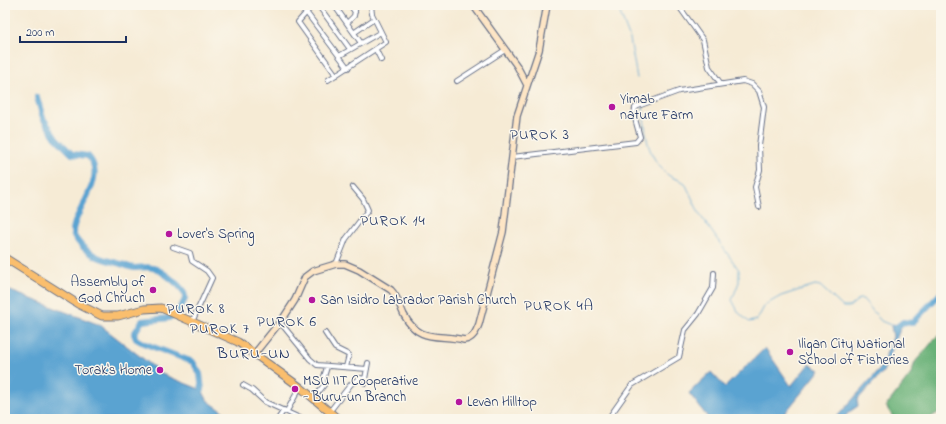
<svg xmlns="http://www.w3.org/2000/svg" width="946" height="424" font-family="'Indie Flower',sans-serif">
	<rect width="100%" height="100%" fill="#fbf7ec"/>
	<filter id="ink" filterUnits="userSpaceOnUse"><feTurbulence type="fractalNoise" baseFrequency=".025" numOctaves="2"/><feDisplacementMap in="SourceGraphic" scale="8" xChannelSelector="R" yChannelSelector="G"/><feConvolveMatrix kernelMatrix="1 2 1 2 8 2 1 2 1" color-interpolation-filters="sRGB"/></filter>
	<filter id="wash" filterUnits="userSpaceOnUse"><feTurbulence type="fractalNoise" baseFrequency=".012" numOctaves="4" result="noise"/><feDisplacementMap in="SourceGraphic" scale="16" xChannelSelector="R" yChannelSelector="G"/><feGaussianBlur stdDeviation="0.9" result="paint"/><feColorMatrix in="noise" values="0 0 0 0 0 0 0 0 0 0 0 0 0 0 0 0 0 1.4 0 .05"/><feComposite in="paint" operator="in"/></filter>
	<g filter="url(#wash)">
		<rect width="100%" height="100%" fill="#f6ebd5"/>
		<path fill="#69b177" stroke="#42706a" d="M941,332V411L928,419H894L886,406L911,374L915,362Z"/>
		<path fill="#5aa3d1" stroke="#3a6998" d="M5,289L100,325L164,375L202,390L208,401L234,419H5Z
			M903,322L883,372L857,400L858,406L849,412L843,419H835L880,369L893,337L891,326Z
			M765,348L791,386L809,364L820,370L780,419H709L689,393L711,372L725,387Z"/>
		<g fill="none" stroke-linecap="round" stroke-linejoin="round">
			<path stroke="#5aa3d1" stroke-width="1" d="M617,5L630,39L637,78
				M643,106C646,135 645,154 668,175C673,179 680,179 685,183L700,215L739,270V282L732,300L739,313L749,322L757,320L765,305L781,296L815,285L820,286L843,307H849L859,299H863L881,321L893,326"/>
			<path stroke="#5aa3d1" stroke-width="6" d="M37,97L43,118L56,138L72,154L88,156C109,178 73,211 73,232C73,237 79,243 83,247C94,258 106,260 121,264C125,265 130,268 135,268C141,268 147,266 153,268C161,270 186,288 185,297C185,304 174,315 169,318L142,321L134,334L136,339L143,343L193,362L200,374L202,390
				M897,327L903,322L912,323L941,293"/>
		</g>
	</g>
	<g filter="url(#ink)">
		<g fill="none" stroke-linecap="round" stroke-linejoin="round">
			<defs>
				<path id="street" d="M313,5L298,22L336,75
					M318,5L350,49
					M334,5L361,43
					M350,5L355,12
					M678,5L703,40L709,67L721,84
					M306,12L348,68
					M348,22L354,16L356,5
					M355,32L374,19
					M376,50L381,60
					M339,56L381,32
					M328,80L386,42L372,14L371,5
					M457,81L505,50
					M512,157L636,142L640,137L634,115L635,108L638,106L679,91L743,81L752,84L759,91L764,107L759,146L760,170L755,187L759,207
					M173,247L190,253L192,261L207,271L212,278L192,322
					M336,264L346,239L368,210L363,199L353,187
					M280,322L310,359L317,365L367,369
					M325,333L335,348L349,355L346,367
					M365,379L368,363
					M243,385L252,390L265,402L302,419
					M314,398L324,385L323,380L327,367
					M287,411L300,387
					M330,411L351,384L360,378L365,379V383
					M278,419L284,410
					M608,419L632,385L679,357L685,330L698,314L713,288L714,273"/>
				<path id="secondary" d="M473,5L517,66L527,85
					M255,353L284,317L295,300L305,277L313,271L336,264H345L359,270L391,290C398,297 400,307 404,315C419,343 438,334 464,340C473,339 476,332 479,324L503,232L517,116L539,50L547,5"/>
				<path id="highway" d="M5,258L78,304L102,316H118L144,309L161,308L238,342L300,387L338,419"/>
			</defs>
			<use href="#street" stroke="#687188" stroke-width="6"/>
			<use href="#secondary" stroke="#687188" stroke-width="8"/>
			<use href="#highway" stroke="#687188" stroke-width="9"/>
			<use href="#street" stroke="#fff" stroke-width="4"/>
			<use href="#secondary" stroke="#fde5c5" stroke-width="5.5"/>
			<use href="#highway" stroke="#fabe6d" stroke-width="7"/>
		</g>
	</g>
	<g fill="#b5179e" stroke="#fbf7ec" stroke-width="1.5">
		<circle cx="612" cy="107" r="4"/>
		<circle cx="169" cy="234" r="4"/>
		<circle cx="153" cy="290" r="4"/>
		<circle cx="312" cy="300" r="4"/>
		<circle cx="790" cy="352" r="4"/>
		<circle cx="160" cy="370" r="4"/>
		<circle cx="295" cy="389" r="4"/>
		<circle cx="459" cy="402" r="4"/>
	</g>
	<g text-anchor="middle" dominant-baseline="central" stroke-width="3" stroke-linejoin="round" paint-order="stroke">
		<g font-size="14" fill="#1b2f5e" stroke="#fbf7ec" text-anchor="start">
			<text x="620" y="99">Yimab<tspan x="620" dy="16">nature Farm</tspan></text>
			<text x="177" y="234">Lover's Spring</text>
			<text x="145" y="282" text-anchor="end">Assembly of<tspan x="145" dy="16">God Chruch</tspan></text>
			<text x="320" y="300">San Isidro Labrador Parish Church</text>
			<text x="798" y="344">Iligan City National<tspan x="798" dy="16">School of Fisheries</tspan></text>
			<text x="152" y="370" text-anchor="end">Torak's Home</text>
			<text x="303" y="381">MSU IIT Cooperative<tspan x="303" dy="16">- Buru-un Branch</tspan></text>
			<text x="467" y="402">Levan Hilltop</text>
		</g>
		<g font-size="15" letter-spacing="1" fill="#1b2f5e" stroke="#fbf7ec">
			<text x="540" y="135">PUROK 3</text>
			<text x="393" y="221">PUROK 14</text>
			<text x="559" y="306">PUROK 4A</text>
			<text x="196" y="309">PUROK 8</text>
			<text x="287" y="322">PUROK 6</text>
			<text x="220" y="329">PUROK 7</text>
		</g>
		<g font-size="16" letter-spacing="1" fill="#1b2f5e" stroke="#fbf7ec">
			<text x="254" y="354">BURU-UN</text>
		</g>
	</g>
	<rect width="946" height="424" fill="none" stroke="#fbf7ec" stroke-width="20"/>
	<path d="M20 36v6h106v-6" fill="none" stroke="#1b2f5e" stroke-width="2"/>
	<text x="26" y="36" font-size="12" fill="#1b2f5e" stroke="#fbf7ec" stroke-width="3" paint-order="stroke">200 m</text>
</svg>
